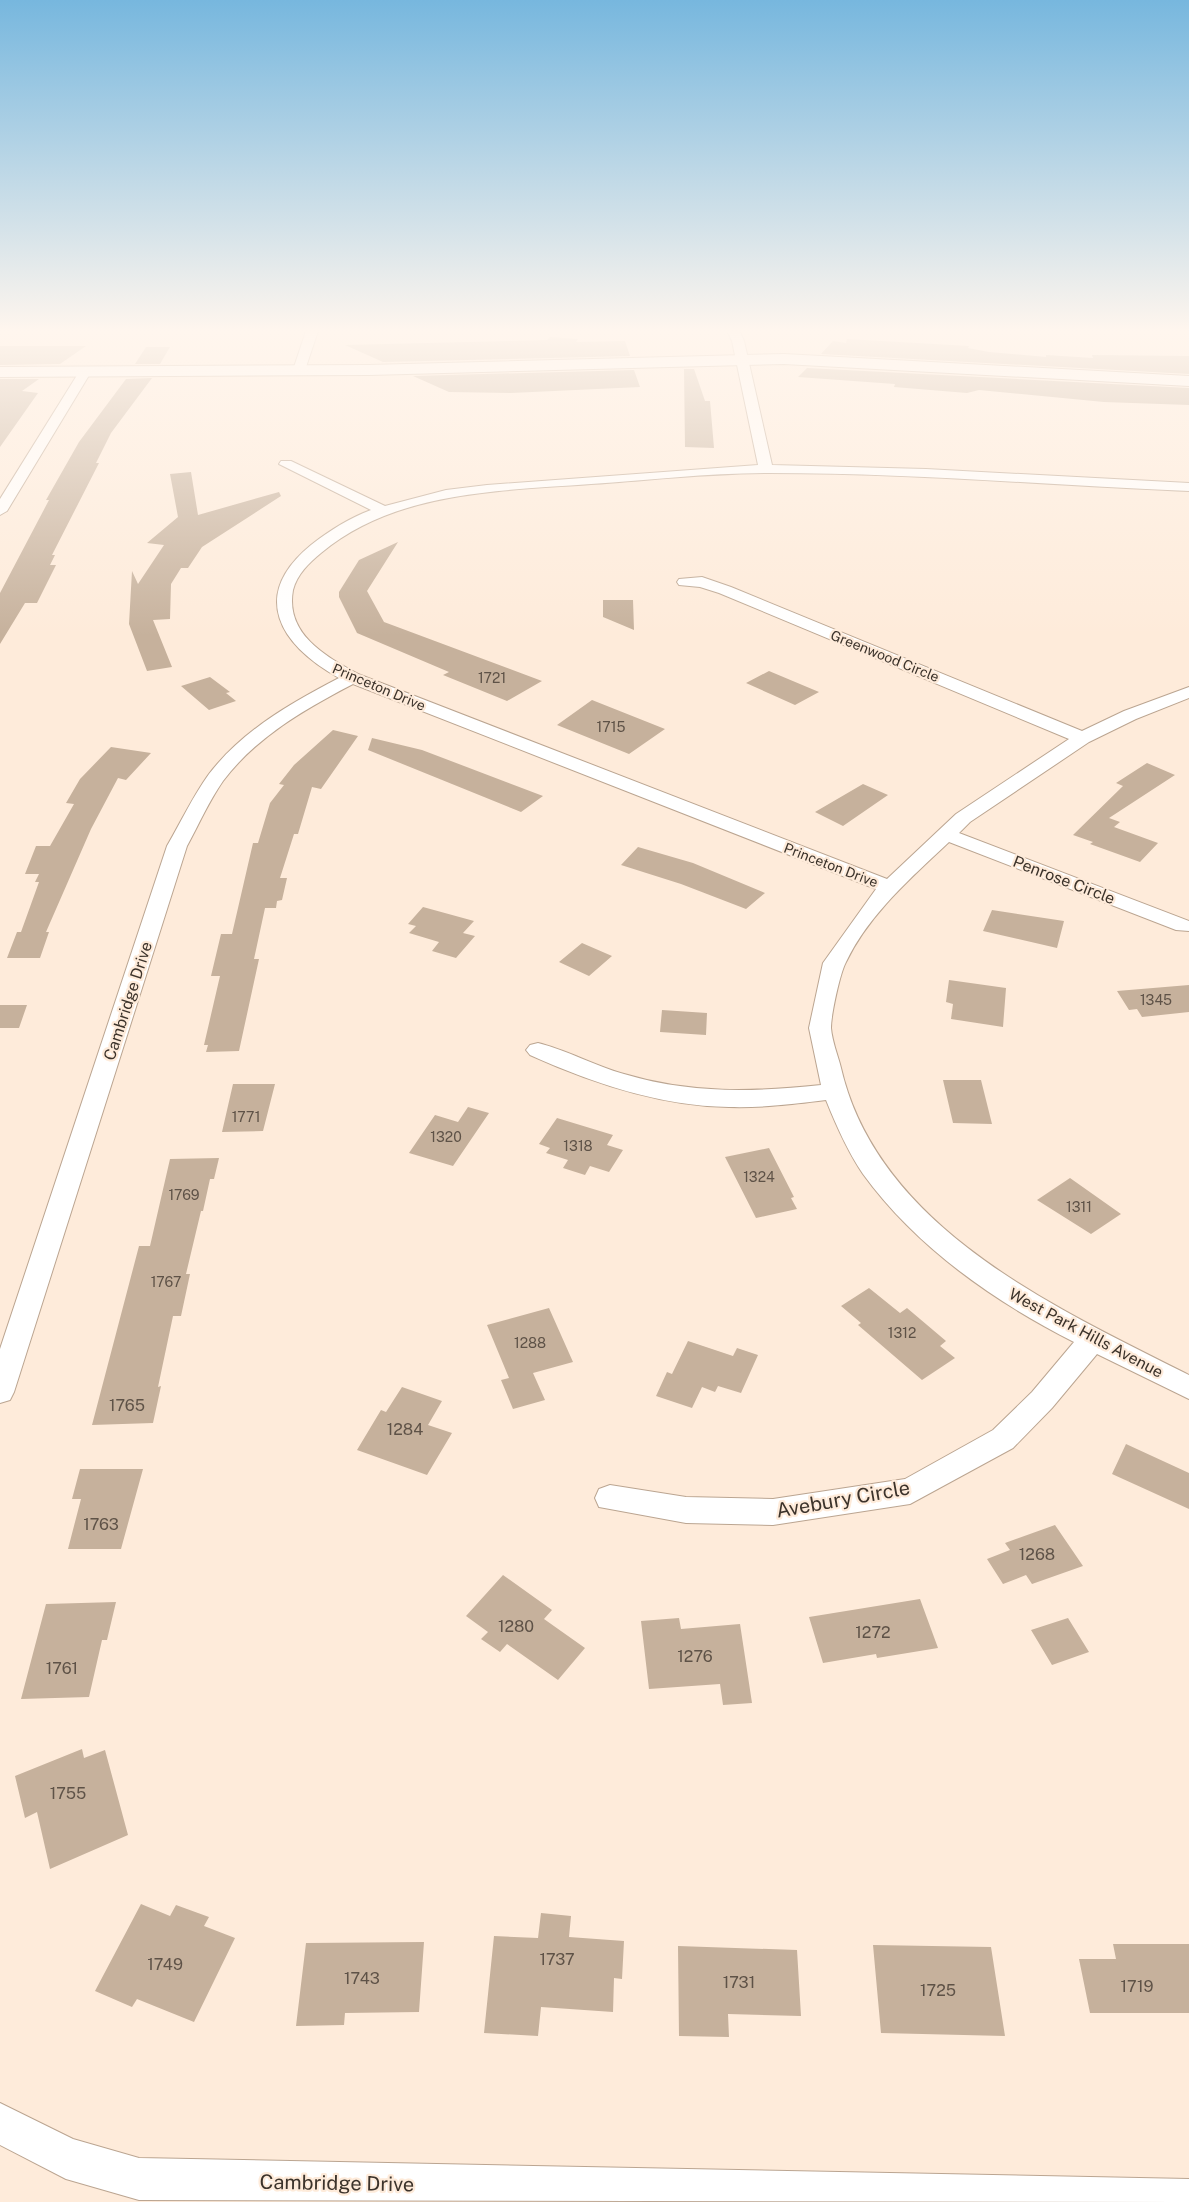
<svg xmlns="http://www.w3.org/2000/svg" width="1189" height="2202" font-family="'Public Sans',sans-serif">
	<rect width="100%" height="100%" fill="#feebda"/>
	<path fill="#c6b19c" d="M550,337L578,339L576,342L625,341L630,356L383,362L345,345L547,340Z
		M847,339L969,346L968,348L989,352L1046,357V355L1093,358L1092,355L1189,356V374L821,354L833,341L846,343Z
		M0,346H86L60,364L0,365Z
		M146,347H170L160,364H135Z
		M807,368L1189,388V405L1104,402L979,390L967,393L894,387L895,384L798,377Z
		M684,369H694L705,401H710L714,448L685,447Z
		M634,370L640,387L511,393L449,392L413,376Z
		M152,378L111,433L96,463H99L52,555H55L50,565H56L37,603H25L0,644V593L49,500H46L79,442L126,379Z
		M0,379H39L22,391L38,393L0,447Z
		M191,472L198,515L279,492L281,496L202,547L188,568H181L171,584L170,619L153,620L172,667L147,671L129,624L132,571L138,584L164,545L147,543L178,517L170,474Z
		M398,542L367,591L384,622L542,681L507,701L443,675L449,672L357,633L339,597V592L359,560Z
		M603,600H633L634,630L603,617Z
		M769,671L819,692L795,705L746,683Z
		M210,677L230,692L226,693L236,701L209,710L181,686Z
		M592,700L665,729L629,754L557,725Z
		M333,730L358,736L321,789L312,787L298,834H294L280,878H287L282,900L277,901L276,908H265L254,959H259L239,1051L206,1052L208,1045H204L220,976H211L221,934H232L253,843H258L270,803L284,785L279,784L294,765Z
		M372,738L422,750L543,796L521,812L368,750Z
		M111,747L151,753L126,780L118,778L91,829L46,932H49L40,958H7L17,932H21L39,882H35L39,874H25L36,846H50L74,804L66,803L80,779Z
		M1147,763L1175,775L1109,818L1120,822L1114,827L1158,843L1140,862L1090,844L1093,842L1073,835L1123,786L1116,783Z
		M863,784L888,795L843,826L815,812Z
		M638,847L693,863L765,893L746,909L681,884L621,865Z
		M423,907L474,921L463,933L475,936L456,958L432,951L439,942L409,933L416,926L408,924Z
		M992,910L1064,921L1057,948L983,931Z
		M582,943L612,956L589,976L559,962Z
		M949,980L1006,988L1003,1027L951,1019L953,1004L946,1002Z
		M1189,985V1012L1142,1017L1137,1009L1129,1010L1117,991Z
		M0,1005H27L19,1028H0Z
		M662,1010L707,1013L706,1035L660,1032Z
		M943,1080H981L992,1124L953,1123Z
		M233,1084H275L263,1131L222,1132Z
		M468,1107L489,1113L453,1166L409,1153L435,1115L458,1122Z
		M557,1118L613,1135L607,1145L623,1150L609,1172L590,1166L585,1175L563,1168L568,1160L546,1153L550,1148L539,1144Z
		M769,1148L794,1197L791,1198L797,1209L756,1218L725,1157Z
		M219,1158L214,1179H210L203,1211H201L186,1274H190L181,1316H173L158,1387L161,1386L153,1423L92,1425L139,1246H150L170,1159Z
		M1070,1178L1121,1214L1091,1234L1037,1200Z
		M869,1288L900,1313L907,1308L946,1341L940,1346L955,1358L922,1380L858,1325L861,1323L841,1306Z
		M549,1308L573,1362L533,1373L545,1400L513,1409L501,1380L509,1378L487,1325Z
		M688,1341L733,1356L737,1348L758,1355L741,1393L718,1386L715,1392L702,1387L692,1408L656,1396L667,1372L672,1374Z
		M402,1387L442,1401L428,1425L452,1433L427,1475L357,1450L381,1410L386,1412Z
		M1126,1444L1189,1473V1509L1112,1474Z
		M80,1469H143L121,1549H68L81,1499H72Z
		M1055,1525L1083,1566L1032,1584L1026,1575L1003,1584L987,1559L1010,1550L1005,1543Z
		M503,1575L552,1610L544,1619L585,1648L558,1680L507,1644L500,1652L481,1639L488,1632L466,1616Z
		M920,1599L938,1648L877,1658L876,1654L823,1663L809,1617Z
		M116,1602L107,1640H102L89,1697L21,1699L46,1604Z
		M679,1618L681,1629L740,1624L752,1703L723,1705L720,1684L649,1689L641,1621Z
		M1068,1618L1089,1652L1052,1665L1031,1630Z
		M82,1749L84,1758L105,1750L128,1835L50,1869L37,1812L25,1818L15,1776Z
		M141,1904L170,1916L176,1905L209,1917L204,1926L235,1938L194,2022L137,1999L132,2007L95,1991Z
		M541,1913L571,1916L569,1937L624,1941L622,1979L614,1978L613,2012L541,2007L538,2036L484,2033L494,1936L538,1938Z
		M424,1942L419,2012L345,2013L344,2025L296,2026L306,1943Z
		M1113,1944H1189V2013H1090L1079,1959H1116Z
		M873,1945L991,1947L1005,2036L881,2033Z
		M678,1946L797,1950L801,2016L728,2014L729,2037L679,2036Z"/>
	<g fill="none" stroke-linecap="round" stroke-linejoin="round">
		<defs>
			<path id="minor" d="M307,328H319L305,370L299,374L293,370Z
				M726,328H738L744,341L772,465L926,469L1189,483V491C1049,485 909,473 769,473C710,473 650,480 591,484C499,491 395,491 321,553C309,563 297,574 293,590C285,634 325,656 358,674L887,879L956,814L1069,739L719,593L700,587L679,585L677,582L679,579L702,577L731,587L1082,731L1124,711L1189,687V698L1136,719L1089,742L970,822L959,833L1189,921V931L1176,930L949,842C911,878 869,914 846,962C840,973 831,1015 831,1028C832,1041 838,1056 841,1068C878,1228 1056,1308 1189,1375V1399L1097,1354L1052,1408L1013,1448L910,1504L773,1525L686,1523L599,1507L595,1498L599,1489L610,1485L686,1497L773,1499L905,1479L993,1430L1032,1392L1074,1342C995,1302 916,1247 863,1174C848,1152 836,1125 826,1100C794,1104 762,1108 729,1107C660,1106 592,1083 530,1055L526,1050L530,1045L538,1043C567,1050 595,1066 624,1074C690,1094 754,1092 821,1085L809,1028L823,963L876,889L353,684C305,709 256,737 223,781C209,801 199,824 187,846L14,1392L10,1400L0,1403V1349L167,846C181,822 193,796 209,774C243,730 291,703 339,678C280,645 249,596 311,545C329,531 349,518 371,510L279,464L281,461H291L385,506L446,490L487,485L758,465L732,341Z
				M85,368L91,372L7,511L0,515V499L79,372Z
				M0,2103L73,2139L139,2158L1189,2179V2202L139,2200L66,2179L0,2145Z"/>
			<path id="tertiary" d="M784,354L1189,376V386L784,364L369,375L0,377V367L369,365Z"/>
		</defs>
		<use href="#minor" stroke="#bba591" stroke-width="2"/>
		<use href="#tertiary" stroke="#bba591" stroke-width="2"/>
		<use href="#minor" fill="#fff" fill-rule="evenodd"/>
		<use href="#tertiary" fill="#fff" fill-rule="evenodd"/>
	</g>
	<linearGradient id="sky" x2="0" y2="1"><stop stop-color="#77b7de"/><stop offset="0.52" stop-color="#fff6ee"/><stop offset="1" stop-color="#fff6ee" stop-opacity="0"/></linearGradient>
	<rect width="1189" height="636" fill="url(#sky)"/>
	<g text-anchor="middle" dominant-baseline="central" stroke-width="4.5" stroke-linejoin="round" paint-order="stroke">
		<g font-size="14" fill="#3c332b" stroke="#feebda">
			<text transform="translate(885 656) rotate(22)">Greenwood Circle</text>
			<text transform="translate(379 687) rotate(23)">Princeton Drive</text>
			<text transform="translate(831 865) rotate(21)">Princeton Drive</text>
		</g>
		<g font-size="14" fill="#5e5247">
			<text x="492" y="678">1721</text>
			<text x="611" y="727">1715</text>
			<text x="1156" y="1000">1345</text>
			<text x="246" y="1117">1771</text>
			<text x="446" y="1137">1320</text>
			<text x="578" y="1146">1318</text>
			<text x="759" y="1177">1324</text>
			<text x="184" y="1195">1769</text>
			<text x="1079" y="1207">1311</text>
			<text x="166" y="1282">1767</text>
			<text x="902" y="1333">1312</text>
			<text x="530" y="1343">1288</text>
		</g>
		<g font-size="16" fill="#3c332b" stroke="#feebda">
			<text transform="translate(1064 880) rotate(21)">Penrose Circle</text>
			<text transform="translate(128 1001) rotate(-72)">Cambridge Drive</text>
			<text transform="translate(1086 1333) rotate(28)">West Park Hills Avenue</text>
		</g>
		<g font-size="16" fill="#5e5247">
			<text x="127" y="1405">1765</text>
			<text x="405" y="1429">1284</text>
			<text x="101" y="1524">1763</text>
			<text x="1037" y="1554">1268</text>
			<text x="516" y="1626">1280</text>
			<text x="873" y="1632">1272</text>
			<text x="695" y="1656">1276</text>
			<text x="62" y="1668">1761</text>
			<text x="68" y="1793">1755</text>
			<text x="557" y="1959">1737</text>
			<text x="165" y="1964">1749</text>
			<text x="362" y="1978">1743</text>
			<text x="739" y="1982">1731</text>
			<text x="1137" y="1986">1719</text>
			<text x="938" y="1990">1725</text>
		</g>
		<g font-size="20" fill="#3c332b" stroke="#feebda">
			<text transform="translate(843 1499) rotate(-10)">Avebury Circle</text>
			<text transform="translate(337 2183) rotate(1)">Cambridge Drive</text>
		</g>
	</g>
</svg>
